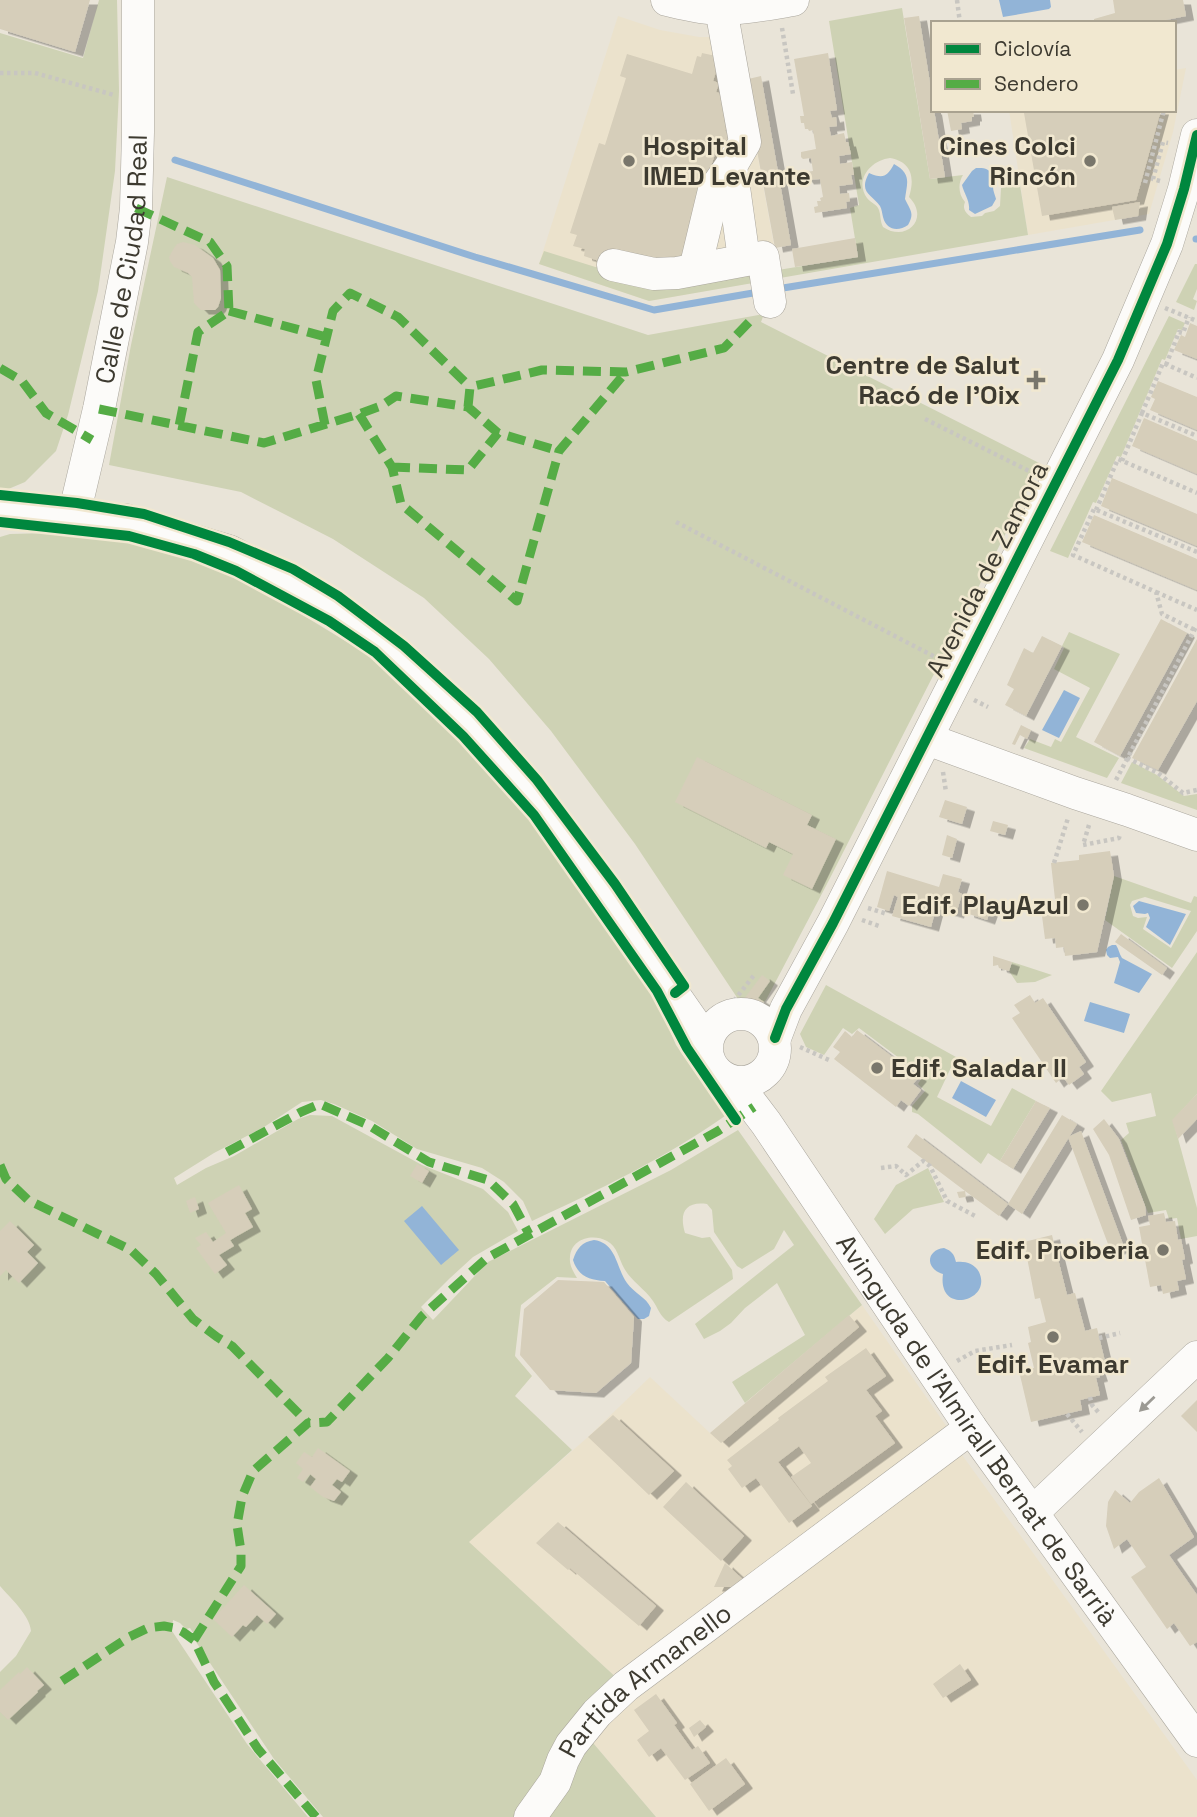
<svg xmlns="http://www.w3.org/2000/svg" width="1197" height="1817" font-family="'Space Grotesk',sans-serif">
	<defs>
		<filter id="shadow"><feDropShadow dx="8" dy="4.5" stdDeviation="0" flood-color="#0004"/></filter>
	</defs>
	<rect width="100%" height="100%" fill="#e9e4d8"/>
	<path fill="#ebe2cc" d="M618,16L660,30L699,37H736L780,278L649,301L539,264Z
		M1186,68L1173,132L1149,214L1028,235L1009,110H1174V70Z
		M862,1305L947,1427L620,1681L468,1542L588,1437L650,1377L710,1433Z
		M957,1448L1197,1780V1817H656L588,1737Z"/>
	<path fill="#ced2b4" fill-rule="evenodd" d="M99,0H117L119,91L115,171L98,291L68,415L56,451L25,482L6,490L0,489V33L83,58Z
		M902,8L930,179L963,175C958,183 958,194 965,202C962,209 966,213 971,217L982,216L985,213L994,211L1000,206L1001,188L1020,185L1028,235L780,278L778,270L858,257L850,208L859,205L829,21ZM890,158C912,162 915,178 909,197C930,218 907,243 883,227C880,221 881,216 879,210C877,204 871,203 867,198C854,180 871,160 890,158Z
		M167,177L648,335L764,314L761,322L1041,464L827,884L766,1000C759,1007 752,1006 742,1005L635,844L551,731L489,659L424,598L333,539L241,492L109,465L131,345Z
		M544,251L650,284L750,268L753,283L649,301L539,264Z
		M1195,264H1197V289L1193,299L1197,301L1194,310L1176,302Z
		M1169,316L1185,323L1182,330L1178,329L1165,360L1162,359L1121,457L1117,456L1096,503L1093,502L1068,558L1050,551Z
		M49,533L102,537L141,545L196,561L260,589L365,653L461,739L508,792L551,846L633,966L655,995L676,1045L725,1116C667,1157 597,1191 532,1221L523,1201L504,1182L482,1168L417,1149L372,1121L334,1104L321,1100L302,1102L264,1127L214,1153L174,1178L177,1185L206,1168L234,1156L298,1119L310,1115L332,1116L422,1165L483,1189L508,1212L518,1231L473,1257L449,1279L421,1307L433,1320L488,1262L671,1170L738,1130L862,1305L745,1403L732,1382L805,1335L777,1283L745,1308L731,1323L720,1331L704,1339L695,1324L794,1245L784,1230L774,1249L742,1269L737,1266L714,1232L712,1210L707,1204C685,1201 679,1213 685,1233L702,1238L710,1237L732,1270L733,1279L669,1322C660,1317 658,1308 653,1301C644,1288 631,1281 624,1268C619,1259 617,1246 607,1241C592,1233 571,1239 570,1257C569,1265 573,1271 577,1278L557,1277L521,1305L515,1356L532,1376L515,1396L572,1450L469,1542L620,1681L520,1817H323L274,1759L192,1636L194,1634L190,1628L186,1629L180,1623L173,1620L172,1631L247,1744L308,1817H0V1672L16,1656L31,1631C30,1615 10,1598 0,1586V537L10,534Z
		M1069,632L1120,654L1076,737L1119,758L1107,778L1024,748L1030,739L1051,747L1055,739L1061,742L1090,688L1054,669L1064,648L1062,646Z
		M1132,762L1157,775L1184,796L1197,794V810L1121,783Z
		M1114,876L1191,903L1194,896L1197,897V931L1172,968L1105,920ZM1145,897L1191,911L1171,948L1143,929L1147,917L1138,918L1133,916L1130,905L1132,901Z
		M1197,952V1094L1173,1120L1197,1208V1236L1181,1239L1177,1218L1169,1219L1166,1210L1148,1213L1121,1140L1129,1133L1126,1123L1156,1116L1151,1093L1112,1102L1101,1091Z
		M1012,962L1052,975L1035,982L1017,983L1009,971Z
		M826,985L956,1057L937,1097L991,1126L1012,1088L1036,1101L1000,1161L988,1153L981,1164L918,1114L912,1112V1106L925,1091L918,1084L923,1076L859,1028L852,1034L843,1028L824,1055L806,1047L800,1034Z
		M928,1168L944,1202L913,1209L885,1234L874,1219L896,1185Z
		M588,1737L656,1817H544Z"/>
	<path fill="#92b4d7" d="M999,0H1050L1051,7L1049,9L1003,17Z
		M894,164C912,174 907,183 905,199C910,210 915,213 908,225C898,232 886,230 883,217C882,213 882,210 880,206C872,194 858,193 869,173C883,179 887,177 894,164Z
		M976,168C994,167 991,175 993,187C993,191 995,195 996,199L992,206L975,214L969,210C970,200 964,194 962,185L972,171Z
		M1064,690L1080,698L1059,738L1042,730Z
		M1139,901L1186,914L1170,945L1146,927L1150,918L1148,913L1145,914L1136,913L1133,906Z
		M1112,945H1116C1119,949 1119,954 1122,958L1152,974L1139,993L1114,983L1120,962L1118,957L1110,958L1107,955L1106,950L1108,947Z
		M1090,1002L1130,1014L1124,1033L1084,1021Z
		M961,1081L996,1100L986,1117L952,1098Z
		M422,1206L459,1250L441,1265L404,1221Z
		M594,1240C617,1243 616,1268 627,1283C634,1293 646,1297 651,1308L649,1316L644,1319H638L635,1316L605,1281C589,1280 578,1276 573,1260C577,1248 582,1242 594,1240Z
		M944,1248C952,1251 954,1254 956,1262C965,1261 974,1263 979,1272C993,1301 937,1316 943,1274C925,1269 926,1250 944,1248Z"/>
	<g fill="none" stroke-linecap="round" stroke-linejoin="round">
		<path stroke="#92b4d7" stroke-width="7" d="M175,160L475,257L654,310L753,293
			M1196,239H1197
			M783,288L1140,230"/>
	</g>
	<path fill="#d6ceba" filter="url(#shadow)" d="M0,0H90L75,52L0,29Z
		M1113,0H1183L1186,16L1151,23H1094V19L1115,13Z
		M919,16L933,101V110H934L945,177L930,179L904,18Z
		M702,53L716,56L719,62L713,81L719,83L716,92L725,95L727,114L724,121L728,123L725,131L728,132L732,151L726,158L715,154L679,264L605,263L584,256L585,249L573,246L577,235L570,233L599,143L605,145L626,78L620,76L627,54L692,74L697,56L701,57Z
		M828,53L837,110L830,111L832,118L836,117L837,126L829,127L831,136L844,133L846,142H848L851,154L839,156L840,164L852,162L854,175H851L853,184L839,186L840,194L849,193L850,201L846,202L847,208L815,213L814,207L818,206L817,201H821L820,198L823,197L820,179L806,180L803,176L806,172L813,171L811,158L803,159L801,157V152L816,149L813,130L809,131L808,129H805L804,123H801L800,116H804L794,59Z
		M761,76L791,245L775,248L744,80Z
		M947,110H973L974,117H972V121L961,123L962,129L951,131Z
		M1040,110H1161L1136,200L1042,216L1024,113Z
		M1140,202L1138,216L1115,220L1112,207Z
		M855,238L858,257L795,267L792,249Z
		M183,242L195,245L213,258L220,270L221,298L218,307L215,310H201L194,303L192,277L188,273L174,267L170,261L169,257L174,248L177,244Z
		M1190,323L1197,326V359L1174,350L1181,335L1185,337Z
		M1158,381L1197,397V430L1150,410L1155,399L1151,397Z
		M1144,418L1197,441V474L1132,446Z
		M1112,478L1197,514V546L1101,506Z
		M1094,515L1197,559V590L1082,542Z
		M1161,619L1187,633L1120,756L1094,742Z
		M1042,636L1062,646L1026,716L1005,705L1014,689L1007,685L1024,648L1033,653Z
		M1197,639V701L1158,770L1132,758Z
		M1021,725L1031,730L1027,739L1020,735L1015,745L1012,744Z
		M697,757L812,815L807,825L836,839L812,889L783,875L793,854L769,842L766,848L675,802Z
		M945,800L967,807L962,824L939,817Z
		M993,821L1008,825L1005,835L990,831Z
		M947,835L957,839L952,858L942,855Z
		M1110,851L1114,876L1097,952L1065,956L1064,947L1056,948L1055,938L1045,939L1042,916L1055,914L1060,899H1055L1051,863L1079,860V855Z
		M887,871L939,887L943,874L962,879L958,892L962,894L956,914L936,908L931,927L892,916L898,897L894,895L889,911L877,907Z
		M971,896L993,903L987,920L966,913Z
		M1121,934L1167,968L1162,975L1115,942Z
		M993,956L1012,962L1009,971L999,968L998,965L993,966Z
		M762,975L770,981L758,998L764,1002L761,1004L751,1006L742,1005L741,1003Z
		M1030,995L1035,1003L1043,998L1086,1062L1079,1067L1084,1074L1069,1085L1063,1077L1056,1083L1012,1018L1020,1013L1014,1005Z
		M857,1030L919,1077L913,1084L921,1090L909,1106L901,1100L896,1107L834,1059L840,1052L833,1047L845,1031L852,1037Z
		M1197,1094V1119L1178,1139L1172,1120Z
		M1036,1101L1050,1108L1013,1169L1000,1161Z
		M1062,1115L1077,1124L1022,1214L1008,1204L999,1216L965,1191L966,1197L959,1198L957,1192L965,1191L907,1147L916,1134L1008,1204Z
		M1104,1119L1119,1139L1145,1206L1146,1215L1131,1220L1109,1155L1093,1129Z
		M1081,1131L1124,1247L1111,1252L1068,1137Z
		M417,1164L429,1171L422,1183L410,1176Z
		M239,1185L252,1209L245,1213L253,1227L230,1240L234,1246L219,1255L227,1265L215,1274L196,1248L201,1245L195,1238L206,1232L213,1242L226,1233L208,1203Z
		M195,1197L199,1209L190,1213L186,1201Z
		M1164,1213L1166,1222L1175,1221L1178,1240L1181,1239L1185,1259L1182,1260L1186,1279L1177,1281L1179,1290L1163,1294L1161,1285L1150,1287L1139,1227L1150,1225L1148,1216Z
		M10,1221L34,1245L27,1252L38,1263L19,1283L6,1270L0,1276V1231Z
		M1052,1235L1067,1295L1075,1293L1085,1331L1097,1328L1106,1366L1097,1368L1100,1377L1096,1378L1100,1395L1080,1400L1082,1410L1031,1422L1019,1371L1034,1368L1028,1343L1031,1342L1028,1327L1046,1322L1040,1298L1035,1299L1024,1242Z
		M558,1280L604,1282L634,1317L631,1363L596,1393L550,1390L520,1355L524,1309Z
		M849,1315L859,1327L721,1443L710,1433Z
		M866,1348L886,1376L866,1390L882,1411L875,1416L895,1443L811,1504L791,1477L811,1463L799,1446L778,1462L812,1506L789,1523L756,1478L742,1488L728,1469L732,1466L727,1460L779,1420L778,1418L828,1381L825,1377Z
		M1197,1400V1432L1181,1416Z
		M613,1415L674,1471L649,1495L588,1437Z
		M318,1448L350,1471L342,1482L337,1479L332,1485L341,1492L334,1501L323,1497L310,1487L316,1479L310,1474L303,1482L297,1478L303,1469L296,1463L304,1452L312,1457Z
		M1159,1478L1194,1537L1169,1555L1197,1595V1642L1190,1646L1174,1623L1167,1629L1131,1577L1146,1567L1127,1539L1114,1549L1106,1526L1108,1502L1115,1490L1130,1503L1139,1492Z
		M686,1482L744,1536L721,1561L663,1507Z
		M558,1522L656,1606L639,1626L570,1568L568,1570L536,1543Z
		M725,1563L749,1585L745,1587H714Z
		M244,1585L276,1614L267,1624L257,1615L246,1627L243,1625L232,1637L213,1619Z
		M960,1664L971,1680L943,1698L933,1684Z
		M27,1667L44,1685L37,1691L38,1692L8,1720L0,1712V1690L19,1672L20,1674Z
		M656,1694L677,1723L674,1725L692,1750L698,1746L710,1763L685,1780L661,1748L649,1757L637,1740L649,1731L634,1710Z
		M700,1720L706,1727L694,1737L689,1728Z
		M726,1758L745,1784L709,1811L690,1784Z"/>
	<g fill="none" stroke-linecap="round" stroke-linejoin="round">
		<defs>
			<g id="minor">
				<path d="M667,0C684,4 703,9 721,9C745,9 770,4 793,0"/>
				<path d="M721,9L745,142L731,166L744,259"/>
				<path d="M613,265L654,274L677,273L763,257L770,302"/>
				<path d="M695,269L714,190L731,166"/>
				<path d="M0,510L126,520L229,551L299,587L367,632L402,658L466,720L553,821L707,1042"/>
				<path id="s1" d="M74,515L99,409L132,242L136,208L138,132V0"/>
				<path d="M927,739L1075,793L1127,810L1197,835"/>
				<circle cx="741" cy="1048" r="34"/>
				<path d="M775,1038L786,1009L833,923L1118,360L1167,244L1184,189L1197,135"/>
				<path id="s2" d="M735,1082L766,1123L971,1428L1197,1741"/>
				<path d="M1032,1513L1197,1357"/>
				<path id="s3" d="M530,1817L555,1782L563,1760L571,1745L597,1713L626,1686L971,1428"/>
			</g>
		</defs>
		<use href="#minor" stroke="#aaa69d" stroke-width="33"/>
		<path stroke="#c8c6c1" stroke-width="4.5" stroke-dasharray="3.5 3.5" stroke-linecap="butt" d="M957,0L960,23
			M782,28L793,94
			M0,73H35L114,95
			M1160,181L1153,179L1163,142L1168,143
			M1145,183L1164,110
			M1165,308L1197,321
			M1166,365L1179,332L1183,333L1189,317
			M1142,413L1163,363L1197,378
			M925,419L1033,473
			M1122,461L1142,413L1197,436
			M1096,510L1118,459L1197,493
			M676,522L939,659
			M1197,552L1094,509L1073,555L1156,592L1162,614L1197,631
			M1156,592L1197,610
			M974,700L988,707
			M1127,758L1158,773L1183,793L1197,790
			M943,772L946,792
			M1116,780L1197,625
			M1089,825L1083,845L1119,838L1120,834
			M1054,863L1068,818
			M868,908L887,914
			M862,920L879,926
			M736,1014L733,1002L755,974
			M800,1047L829,1060
			M881,1168L896,1166L906,1175L923,1161L930,1166L947,1201L977,1217
			M1099,1338L1120,1333
			M957,1361L975,1351L1012,1345
			M1090,1397L1092,1405L1100,1414
			M1067,1414L1082,1432"/>
		<use href="#minor" stroke="#fcfbf9" stroke-width="32"/>
		<path stroke="#55ac45" stroke-width="9" stroke-dasharray="18 9" stroke-linecap="butt" d="M136,208L210,242L227,266L229,311L198,332L179,426
			M229,311L326,337
			M0,368L22,381L46,413L92,440
			M468,407L470,387L542,370L626,372L724,348L751,320
			M99,409L264,443L359,414L381,406L396,396L468,407L498,433L559,451
			M359,414L392,467L401,504L517,601L559,451L626,372
			M325,425L316,380L333,311L350,293L398,317L470,387
			M392,467L468,470L498,433
			M227,1152L301,1112L320,1104L368,1125L429,1162L488,1180L513,1204L529,1234
			M0,1165L6,1179L28,1200L131,1250L156,1274L193,1319L217,1337L232,1346L308,1423
			M62,1681L129,1637L148,1628L164,1626L175,1628L183,1632L194,1640
			M316,1817L258,1749L214,1682L194,1640L241,1566V1551L237,1525L242,1497L253,1471L308,1423L327,1422L388,1358L422,1316L487,1258L718,1131L754,1107"/>
		<defs>
			<path id="cycleway" d="M0,495L77,503L144,514L229,542L293,569L338,596L404,646L477,712L537,780L615,884L684,986L675,993
				M0,522L129,536L194,554L236,571L329,621L375,652L463,736L534,815L657,991L687,1048L736,1120
				M775,1038L786,1009L833,923L1118,360L1167,244L1184,189L1197,135"/>
		</defs>
		<use href="#cycleway" stroke="#f1e8d0" stroke-width="15"/>
		<use href="#cycleway" stroke="#00873e" stroke-width="10"/>
	</g>
	<defs><path id="oneway-solid" d="M-6-.8H1V-3.2L6.5 0L1 3.2V.8H-6Z" transform="scale(1.75)"/></defs>
	<use fill="#9c9a94" href="#oneway-solid" transform="translate(1147 1404) rotate(136)"/>
	<g fill="#79766b" stroke="#f1e8d0" stroke-width="2.5">
		<circle cx="629" cy="161" r="7"/>
		<circle cx="1090" cy="161" r="7"/>
		<path d="M1032.5 369.5h7v7h7v7h-7v7h-7v-7h-7v-7h7z"/>
		<circle cx="1083" cy="905" r="7"/>
		<circle cx="877" cy="1068" r="7"/>
		<circle cx="1163" cy="1250" r="7"/>
		<circle cx="1053" cy="1337" r="7"/>
	</g>
	<g text-anchor="middle" dominant-baseline="central" stroke-width="5" stroke-linejoin="round" paint-order="stroke">
		<g font-size="26" font-weight="bold" fill="#3d3a30" stroke="#f1e8d0" text-anchor="end">
			<text x="643" y="146" text-anchor="start">Hospital<tspan x="643" dy="30">IMED Levante</tspan></text>
			<text x="1076" y="146">Cines Colci<tspan x="1076" dy="30">Rincón</tspan></text>
			<text x="1020" y="365">Centre de Salut<tspan x="1020" dy="30">Racó de l'Oix</tspan></text>
			<text x="1069" y="905">Edif. PlayAzul</text>
			<text x="891" y="1068" text-anchor="start">Edif. Saladar II</text>
			<text x="1149" y="1250">Edif. Proiberia</text>
			<text x="1053" y="1364" text-anchor="middle">Edif. Evamar</text>
		</g>
		<g font-size="26" fill="#3d3a30" stroke="#f1e8d0">
			<text stroke="none"><textPath href="#s1" startOffset="261">Calle de Ciudad Real</textPath></text>
			<text transform="translate(987 569) rotate(-63)">Avenida de Zamora</text>
			<text stroke="none"><textPath href="#s2" startOffset="424">Avinguda de l'Almirall Bernat de Sarrià</textPath></text>
			<text stroke="none"><textPath href="#s3" startOffset="182">Partida Armanello</textPath></text>
		</g>
	</g>
	<rect x="931" y="21" width="245" height="91" fill="#f1e8d0" stroke="#a9a290" stroke-width="2"/>
	<rect x="945" y="44" width="35" height="10" fill="#00873e" stroke="#a9a290" stroke-width="2"/>
	<text x="994" y="56" font-size="21" fill="#3d3a30">Ciclovía</text>
	<rect x="945" y="79" width="35" height="10" fill="#55ac45" stroke="#a9a290" stroke-width="2"/>
	<text x="994" y="91" font-size="21" fill="#3d3a30">Sendero</text>
</svg>
